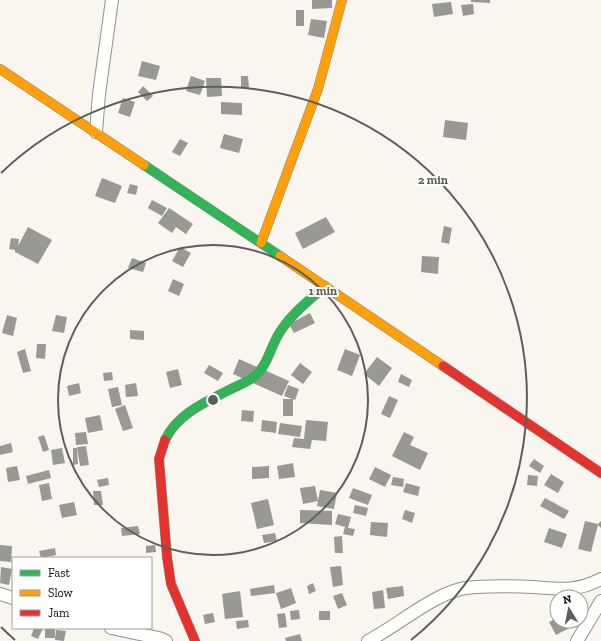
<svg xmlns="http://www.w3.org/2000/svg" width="601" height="641" font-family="'Zilla Slab',serif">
	<rect width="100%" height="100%" fill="#f8f6ee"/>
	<path fill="#9a9894" d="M312,0H332V8L312,9Z
		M471,0H490V3L471,2Z
		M451,2L453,14L434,17L432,4Z
		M473,4L474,14L463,16L461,5Z
		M296,10H304V26H296Z
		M311,19L327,21L324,38L308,35Z
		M142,61L160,66L156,80L138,76Z
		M191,76L205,81L200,95L186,91Z
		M241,76H248L249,88H241Z
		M206,78H221L222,96L207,97Z
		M143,86L153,96L147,101L138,92Z
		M123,98L135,102L130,117L118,113Z
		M221,102L242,103V115L221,114Z
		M445,120L468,123L466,140L443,137Z
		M224,134L243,139L239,153L220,148Z
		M180,139L188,143L180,156L172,152Z
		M102,178L122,186L115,203L95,196Z
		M130,184L138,186L136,195L127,193Z
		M152,200L167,208L162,216L148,208Z
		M169,208L193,224L186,234L176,227L172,233L158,223Z
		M326,217L335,232L303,249L295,233Z
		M444,226L452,228L449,244L441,242Z
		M28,227L52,240L38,264L15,252V250L9,249L11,238L19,239L18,246Z
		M180,247L191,253L183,267L172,261Z
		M422,256L439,257L438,274L421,272Z
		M132,258L146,263L143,272L128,268Z
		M173,279L184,284L179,296L168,291Z
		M310,313L315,323L294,333L289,324Z
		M7,315L17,318L13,336L2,333Z
		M56,315L67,317L64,333L52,331Z
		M130,330L144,331V340L130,339Z
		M37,344H46L45,359L36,358Z
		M25,349L31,371L23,373L17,352Z
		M345,349L360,355L352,376L337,370Z
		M377,357L392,368L379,386L364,374Z
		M239,359L289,381L282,396L233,374Z
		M300,363L312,372L303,384L291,375Z
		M209,365L223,373L218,381L204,373Z
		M178,369L182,385L170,388L166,372Z
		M112,372L113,380L104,381L103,373Z
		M401,374L412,380L409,387L398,382Z
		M79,383L81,393L69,396L67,386Z
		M136,383L138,396L126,397L125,385Z
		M288,385L299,389L295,400L284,396Z
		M118,387L122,405L112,407L108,389Z
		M389,396L398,400L390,418L381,414Z
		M283,399H293V416H283Z
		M125,405L133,428L123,431L115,409Z
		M242,410L254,411L253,422L241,421Z
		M100,415L103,430L88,433L85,418Z
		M262,420L277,422L276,433L261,431Z
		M306,420L328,422L326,441L312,440L310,449L292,447L294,438L304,439Z
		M280,423L302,426L300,437L278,434Z
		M86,432L88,444L76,445L75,433Z
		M404,432L414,437L410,445L428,453L420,470L392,456Z
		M44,435L49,450L43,452L38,437Z
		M11,443L13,452L0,455V446Z
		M86,446L89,465L80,466L77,447Z
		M62,448L65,463L53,465L51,450Z
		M73,448H77L78,464L73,465Z
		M534,459L544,466L540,473L529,466Z
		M293,463L295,477L279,479L277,466Z
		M17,466L20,480L8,482L6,468Z
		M269,466V478L252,479V467Z
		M375,467L391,475L385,487L369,479Z
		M49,470L51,478L28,484L26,476Z
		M551,474L564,482L558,493L544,485Z
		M528,475L538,476L537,486L527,485Z
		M393,477L404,479L403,487L391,485Z
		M108,478L109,485L99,487L97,480Z
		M49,483L52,499L42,501L39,485Z
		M406,483L420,487L418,496L403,492Z
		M315,486L318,501L303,504L300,488Z
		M353,488L372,495L368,505L349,498Z
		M320,490L337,493L334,509L317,506Z
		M93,491H101L103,505H94Z
		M545,498L569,511L564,519L540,506Z
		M268,499L274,525L257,529L251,503Z
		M74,502L77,515L62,518L59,505Z
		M355,505L368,508L366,516L353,513Z
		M300,510L332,511V525L300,523Z
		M405,510L415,513L412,523L402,519Z
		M338,514L351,517L348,528L355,529L353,536L343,534L345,527L335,524Z
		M585,521L598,524L601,521V528L598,525L591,552L578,549Z
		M371,522L388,523L387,537L370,535Z
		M138,526L140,534L122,536L121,528Z
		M549,528L567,534L562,548L544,542Z
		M275,533L277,541L264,543L262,535Z
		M342,536L343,553H335L334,537Z
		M0,545L12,546L11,562L0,561Z
		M155,545L156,552L146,553V546Z
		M55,548L56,555L41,558L39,551Z
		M341,566L343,585L333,587L330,567Z
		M1,567L12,569L9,585L0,583Z
		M313,583L316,591L309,594L307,586Z
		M274,585L275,593L251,596L250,589Z
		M403,586L404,596L388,599L386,588Z
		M291,588L296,603L281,609L276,593Z
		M383,590L385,608L374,609L372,592Z
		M240,591L243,617L225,619L222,594Z
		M342,593L347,605L338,609L333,596Z
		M299,610L300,619L291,620L290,611Z
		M319,611H330V620H319Z
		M213,613L215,622L205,624L203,615Z
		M285,613L287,627L279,628L277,614Z
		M557,618V621H568L571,627L556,635L549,622Z
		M248,620L249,627L237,629L236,621Z
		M34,628H43L38,639L31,636Z
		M45,628H55V638H45Z
		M56,630L66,631L64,641L55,640Z
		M300,634L302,641H286L285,638Z"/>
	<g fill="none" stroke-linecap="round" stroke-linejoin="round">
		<defs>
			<path id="street" d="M96,132L99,94L112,0
				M0,594L13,598
				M111,628L159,638L166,641
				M368,641C397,626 436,592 466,588C488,585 511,586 533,587C560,589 576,592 601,579
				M577,641L601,601"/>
			<path id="fast" d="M144,165L280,256
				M165,440C178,413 206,402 231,389C239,385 248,382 255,376C269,364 271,343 282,329C293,312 310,300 325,286"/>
			<path id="slow" d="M0,69L144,165
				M261,243L318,89L342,0
				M280,256L443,366"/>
			<path id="jam" d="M443,366L601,473
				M165,440L159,459L167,557L171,584L195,641"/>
		</defs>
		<use href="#street" stroke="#91908d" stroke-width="14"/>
		<use href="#fast" stroke="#888783" stroke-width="10"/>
		<use href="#slow" stroke="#888783" stroke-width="10"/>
		<use href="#jam" stroke="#888783" stroke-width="10"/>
		<use href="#street" stroke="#fefefc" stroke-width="12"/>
		<use href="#fast" stroke="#30b455" stroke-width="9"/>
		<use href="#slow" stroke="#ff9f0a" stroke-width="9"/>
		<use href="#jam" stroke="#e5322d" stroke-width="9"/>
	</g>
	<g fill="none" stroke="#5d5d5a" stroke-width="2">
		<circle cx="213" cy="400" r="155"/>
		<path d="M15 640A311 311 0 0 1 1 627M1 173A311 311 0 1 1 411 640"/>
	</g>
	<circle cx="213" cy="400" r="6" fill="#5d5d5a" stroke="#fff" stroke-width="2"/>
	<g font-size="12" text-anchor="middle" font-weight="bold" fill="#5d5d5a" stroke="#fff" stroke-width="4" stroke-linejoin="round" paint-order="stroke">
		<text x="433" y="184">2 min</text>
		<text x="323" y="295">1 min</text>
	</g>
	<rect x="12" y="557" width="140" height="72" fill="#ffffff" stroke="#9d9d9d"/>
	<rect x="20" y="570" width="20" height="6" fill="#30b455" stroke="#9d9d9d"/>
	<text x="48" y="577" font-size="12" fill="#0a0a0a">Fast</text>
	<rect x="20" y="590" width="20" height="6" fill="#ff9f0a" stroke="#9d9d9d"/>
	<text x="48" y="597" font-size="12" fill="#0a0a0a">Slow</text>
	<rect x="20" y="610" width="20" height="6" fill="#e5322d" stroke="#9d9d9d"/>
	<text x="48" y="617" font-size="12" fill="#0a0a0a">Jam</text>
	<g transform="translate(569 609) rotate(350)"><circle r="19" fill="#ffffff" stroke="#9d9d9d"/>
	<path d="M0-3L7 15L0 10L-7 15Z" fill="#5d5d5a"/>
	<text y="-6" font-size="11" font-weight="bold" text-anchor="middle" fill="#0a0a0a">N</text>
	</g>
</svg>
